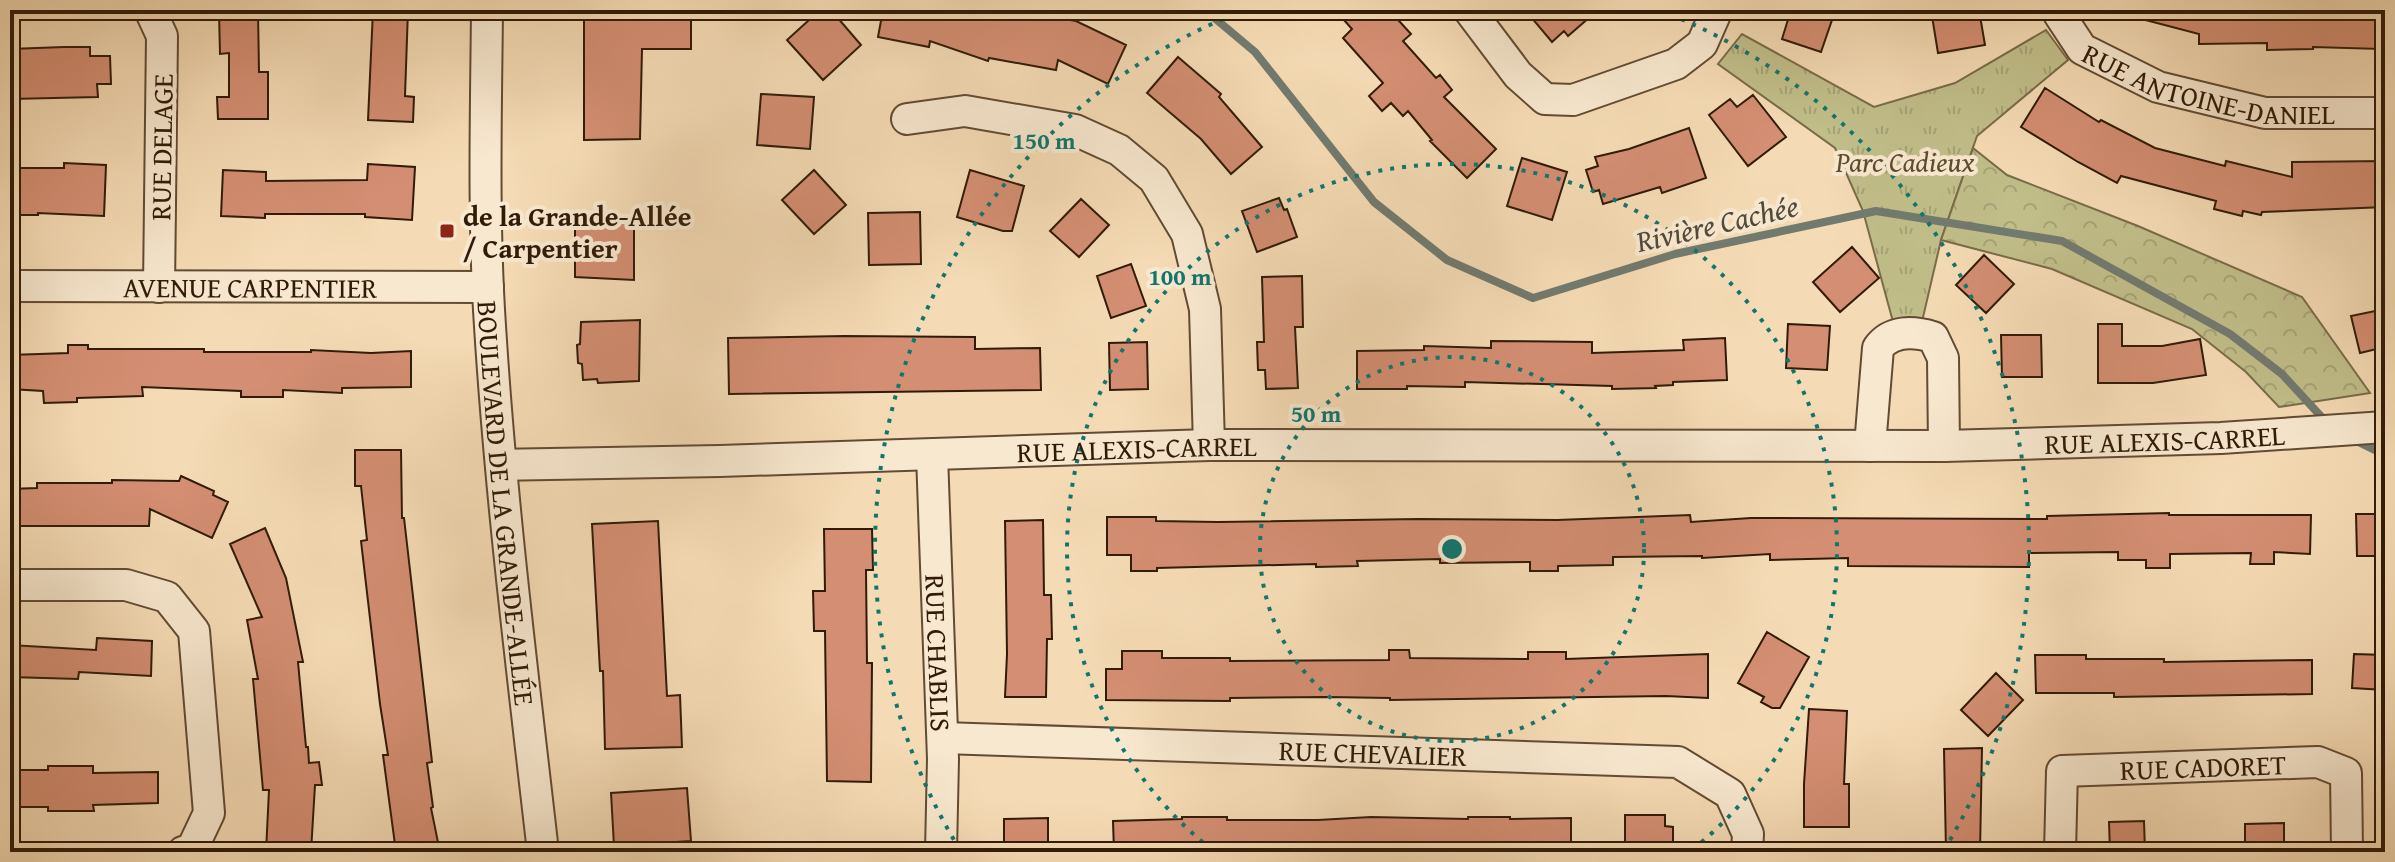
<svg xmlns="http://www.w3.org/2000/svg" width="2395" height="862" font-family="'Gentium Book Plus',serif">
	<defs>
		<pattern id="grass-tufts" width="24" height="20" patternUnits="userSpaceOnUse" patternTransform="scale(2)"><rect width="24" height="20" fill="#c1be8a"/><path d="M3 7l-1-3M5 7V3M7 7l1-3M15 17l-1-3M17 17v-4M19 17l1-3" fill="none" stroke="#a6a376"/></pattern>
		<pattern id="forest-crowns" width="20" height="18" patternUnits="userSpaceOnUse" patternTransform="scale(2)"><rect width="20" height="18" fill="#c1be8a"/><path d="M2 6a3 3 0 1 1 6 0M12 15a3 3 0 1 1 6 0" fill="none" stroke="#a6a376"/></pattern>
	</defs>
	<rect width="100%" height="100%" fill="#f5dbb5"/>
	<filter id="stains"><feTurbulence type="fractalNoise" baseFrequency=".0025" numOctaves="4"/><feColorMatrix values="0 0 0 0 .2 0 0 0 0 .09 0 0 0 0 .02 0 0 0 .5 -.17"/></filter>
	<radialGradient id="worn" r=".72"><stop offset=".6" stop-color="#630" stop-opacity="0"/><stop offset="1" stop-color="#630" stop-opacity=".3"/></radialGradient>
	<path fill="url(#grass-tufts)" stroke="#796c49" stroke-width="2" d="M2046,30L2068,60L1977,136L1941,240L1921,326L1896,333L1863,211L1835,148L1718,64L1742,34L1874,107L1955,83Z"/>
	<path fill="url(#forest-crowns)" stroke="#796c49" stroke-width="2" d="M1973,148L2007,175L2138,226L2302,297L2370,393L2279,407L2246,372L2192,329L2052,269L1941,240Z"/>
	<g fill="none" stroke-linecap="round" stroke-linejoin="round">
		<path stroke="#727a6f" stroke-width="8" d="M1205,10L1255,52L1374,202L1447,260L1533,298L1675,254L1876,211L2062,241L2230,334L2282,374L2328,424
			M2352,439L2385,455"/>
	</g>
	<path fill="#d48e73" stroke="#311b08" stroke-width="2" d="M373,10H408L405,96L414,97L413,122L368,120Z
		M584,10H691V49H642L640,139L584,140Z
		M820,10H831L861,45L823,80L787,40Z
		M883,10H1000L1027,19L1029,13L1076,21L1126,45L1108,84L1058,60L1056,70L989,58L988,61L930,41L929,47L878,37Z
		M1335,10H1389L1411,34L1403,41L1436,78L1440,75L1452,90L1444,97L1496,149L1467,178L1430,141L1432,140L1408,111L1403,116L1391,103L1382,111L1369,96L1383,83L1343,38L1352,29Z
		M1525,10H1598L1568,36L1564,31L1552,42Z
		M1791,10H1814L1833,17L1821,52L1782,39Z
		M1931,10H1979L1985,45L1938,53Z
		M2135,10H2256V16L2335,15V10H2382L2381,49L2313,47V49L2267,50V43L2199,44V34L2134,17Z
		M258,11L259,72H268V119H218L217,97H229V53L220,54L219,12Z
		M64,47H90V56H110L111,84H97L98,97L10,99V49Z
		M1178,57L1221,94L1219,97L1262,147L1231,174L1201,139L1147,93Z
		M2045,88L2099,122L2101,120L2155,148L2225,166L2226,161L2292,177V162L2385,161V207L2262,212L2261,215L2243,211L2242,216L2214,209L2216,201L2121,176L2117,183L2078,162L2021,127Z
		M761,94L814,97L810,149L757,145Z
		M1753,95L1786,137L1748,166L1709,115L1730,99L1737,107Z
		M1689,128L1706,178L1662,193L1660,187L1603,204L1599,190L1593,192L1586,170L1598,166L1595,157L1629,149Z
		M1522,158L1567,172L1552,220L1507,206Z
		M64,163L106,165L104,216L38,213V215H10V168H64Z
		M368,164L415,167L412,220L365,217V214H265V218L221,216L223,170L266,172V181L367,180Z
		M814,170L846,205L814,234L782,200Z
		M970,170L1024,186L1012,231H1003L957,217Z
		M1279,198L1284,210L1287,209L1297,237L1257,252L1242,211Z
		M1081,199L1109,225L1079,257L1050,231Z
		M920,212L921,264L869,265L868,213Z
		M575,216L634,217V280L575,277Z
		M1852,247L1879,278L1840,312L1813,282Z
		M1984,255L2014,284L1986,313L1956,285Z
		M1131,264L1146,306L1111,318L1097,276Z
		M1302,276L1303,327H1295L1298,388L1266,389L1265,370H1258L1257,342H1264L1262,277Z
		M2385,309V347L2360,353L2351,316Z
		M640,320L639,381L598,383L597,379L583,380L582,364L578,363L577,345L580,344L581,322Z
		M1788,324L1830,326L1827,370L1786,368Z
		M2098,324H2122V346H2162L2200,339L2206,375L2153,383H2098Z
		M2001,335H2041L2042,377H2002Z
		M844,336L975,337V349L1040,348L1041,390L729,394L728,338Z
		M1725,338L1727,380L1673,382V385L1655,386L1656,388L1612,389V386L1465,382V387L1407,386V389H1357V351L1424,350V346L1491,348V341L1592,342V353L1684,350L1683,340Z
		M1147,342L1148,389L1110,390L1109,343Z
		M68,345H88V349H204V352H311V350L371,353L411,351V387L342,388V393L283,390V397H241V391L142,387L143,396L77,398V402L44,403L43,391L10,389V355L68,353Z
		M355,450H401L402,518H404L432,762L427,763L433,807L431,808L440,852H396L383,755H388L380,704L361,541L367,540L361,486H355Z
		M181,476L214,491L213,495L228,502L212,538L150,509L149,526H10V489L37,488V483H112V480L179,481Z
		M2169,513V515H2311L2310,554L2274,552V564H2250L2251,553L2170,554V568H2146V560H2118V552L2029,553V567L1848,566V558L1770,560V554L1702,558V556L1613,557V565L1558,566V571H1530V562L1440,563V559L1357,561L1358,566L1316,567V564L1157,568V571H1131V555H1107V517H1156V521L1218,522L1418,519L1557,520L1690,515L1691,522L1751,518L2047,519V516Z
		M2356,514H2385V556H2357Z
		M1043,520L1044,595H1051L1052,639H1047L1046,697H1005L1007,654L1005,521Z
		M658,521L667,696L680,695L682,747L605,749L603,671H600L592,524Z
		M265,528L286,578L303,662H298L306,747H308L309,763L319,762L322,785H315L311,852H266L269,790H263L253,679H258L247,620L262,617L230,544Z
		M824,529H872L873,570H866L867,663H872L871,782L827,781L825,631H814L813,591H825Z
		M1767,632L1809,657L1780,708H1772L1761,702L1764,697L1738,683Z
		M97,638L152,641L151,676L79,672L78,679L10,677V645L96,650Z
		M1389,650H1409L1410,658L1528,659V652H1566V659L1708,654V698L1666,696L1390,700V698L1328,697L1230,698V701L1106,700V669H1122V651H1162V658H1230V661L1389,660Z
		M2354,654L2385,655V690L2352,688Z
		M2035,655H2086V659H2164V662L2312,660V694L2114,697V693H2036Z
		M1996,673L2023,700L1988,736L1961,710Z
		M1809,709L1847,711L1844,784H1849V827H1804V784Z
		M1982,748L1980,852H1946L1944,749Z
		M48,766H93V773L158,772V803L93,805L94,811H48V807H10V770H48Z
		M687,788L691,841L614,846L611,793Z
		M1625,815H1665V826L1673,827V852H1625Z
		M1182,817H1227V820H1318L1371,817L1468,819V817H1510V819L1571,818V852H1114L1113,821L1182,819Z
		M1048,818V852H1004V819Z
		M2144,821L2145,852H2110L2109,822Z
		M2284,823V852H2245V824Z"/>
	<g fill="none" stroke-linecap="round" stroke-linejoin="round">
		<defs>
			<g id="minor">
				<path d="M150,10L162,36L159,287"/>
				<path id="s1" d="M487,10C486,115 483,221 490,326C501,502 523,677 543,852"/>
				<path d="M1469,10L1518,75L1545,99L1573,100L1676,64L1702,44L1717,10"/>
				<path id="s2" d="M2059,10V14L2082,49L2158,87L2265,113H2385"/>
				<path d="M907,119L965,111L1075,130L1119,150L1154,179L1187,234L1205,309L1209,445"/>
				<path id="s3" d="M10,286L488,287"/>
				<path d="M1870,446L1878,348C1891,330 1913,331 1933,337L1943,358L1944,446"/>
				<path id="s4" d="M932,455L943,759L941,852"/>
				<path id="s5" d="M501,465L720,461L1209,445L1944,446L2221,438L2385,427"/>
				<path d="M10,585H126L167,597L194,631L209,813L192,849L183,852"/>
				<path id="s6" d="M943,738L1678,762L1730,794L1748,834L1747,852"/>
				<path id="s7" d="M2060,852L2062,771L2318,762L2346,773L2347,852"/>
			</g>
		</defs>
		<use href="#minor" stroke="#624b33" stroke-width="34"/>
		<use href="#minor" stroke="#f8e8cf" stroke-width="30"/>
	</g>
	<g fill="none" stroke="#0f766e" stroke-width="4" stroke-dasharray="4 8">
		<circle cx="1452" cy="549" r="192"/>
		<path d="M1212 850A385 385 0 1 1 1692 850"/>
		<path d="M960 850A577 577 0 0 1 1245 10M1659 10A577 577 0 0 1 1944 850"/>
	</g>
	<rect fill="#8f2418" stroke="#f8e8cf" stroke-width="3" x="439" y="223" width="16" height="16" rx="4"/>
	<g text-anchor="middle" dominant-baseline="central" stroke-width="8" stroke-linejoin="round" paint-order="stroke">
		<g font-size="28" fill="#311b08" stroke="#f8e8cf">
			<text stroke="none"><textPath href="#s2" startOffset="180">RUE ANTOINE-DANIEL</textPath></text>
			<text transform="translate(161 147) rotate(-89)">RUE DELAGE</text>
			<text stroke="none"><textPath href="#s3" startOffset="240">AVENUE CARPENTIER</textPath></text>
			<text stroke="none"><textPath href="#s5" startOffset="1664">RUE ALEXIS-CARREL</textPath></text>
			<text stroke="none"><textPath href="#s5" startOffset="636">RUE ALEXIS-CARREL</textPath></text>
			<text stroke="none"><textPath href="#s1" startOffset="494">BOULEVARD DE LA GRANDE-ALLÉE</textPath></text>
			<text stroke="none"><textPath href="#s4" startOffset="198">RUE CHABLIS</textPath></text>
			<text stroke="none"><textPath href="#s6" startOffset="430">RUE CHEVALIER</textPath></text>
			<text stroke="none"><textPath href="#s7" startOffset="222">RUE CADORET</textPath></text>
		</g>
		<g font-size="28" font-style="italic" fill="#5c4c2f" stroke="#f8e8cf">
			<text x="1905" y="161">Parc Cadieux</text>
		</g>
		<g font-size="28" font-weight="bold" fill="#311b08" stroke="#f8e8cf" text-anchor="start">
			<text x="463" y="215">de la Grande-Allée<tspan x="463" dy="32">/ Carpentier</tspan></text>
		</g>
		<g font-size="30" font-style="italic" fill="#514a3c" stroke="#f8e8cf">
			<text transform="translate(1717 223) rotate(-13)">Rivière Cachée</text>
		</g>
	</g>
	<circle cx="1452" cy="549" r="12" fill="#0f766e" stroke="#f8e8cf" stroke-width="4"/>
	<g font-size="24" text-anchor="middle" font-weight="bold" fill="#0f766e" stroke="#f8e8cf" stroke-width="8" stroke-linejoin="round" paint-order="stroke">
		<text x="1044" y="149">150 m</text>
		<text x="1180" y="285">100 m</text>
		<text x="1316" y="422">50 m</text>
	</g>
	<rect width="2395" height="862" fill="none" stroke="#f5dbb5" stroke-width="40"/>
	<rect x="12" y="12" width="2371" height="838" fill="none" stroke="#311b08" stroke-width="4"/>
	<rect x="20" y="20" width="2355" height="822" fill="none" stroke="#311b08" stroke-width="2"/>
	<rect width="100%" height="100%" filter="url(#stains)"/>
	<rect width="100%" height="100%" fill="url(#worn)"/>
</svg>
